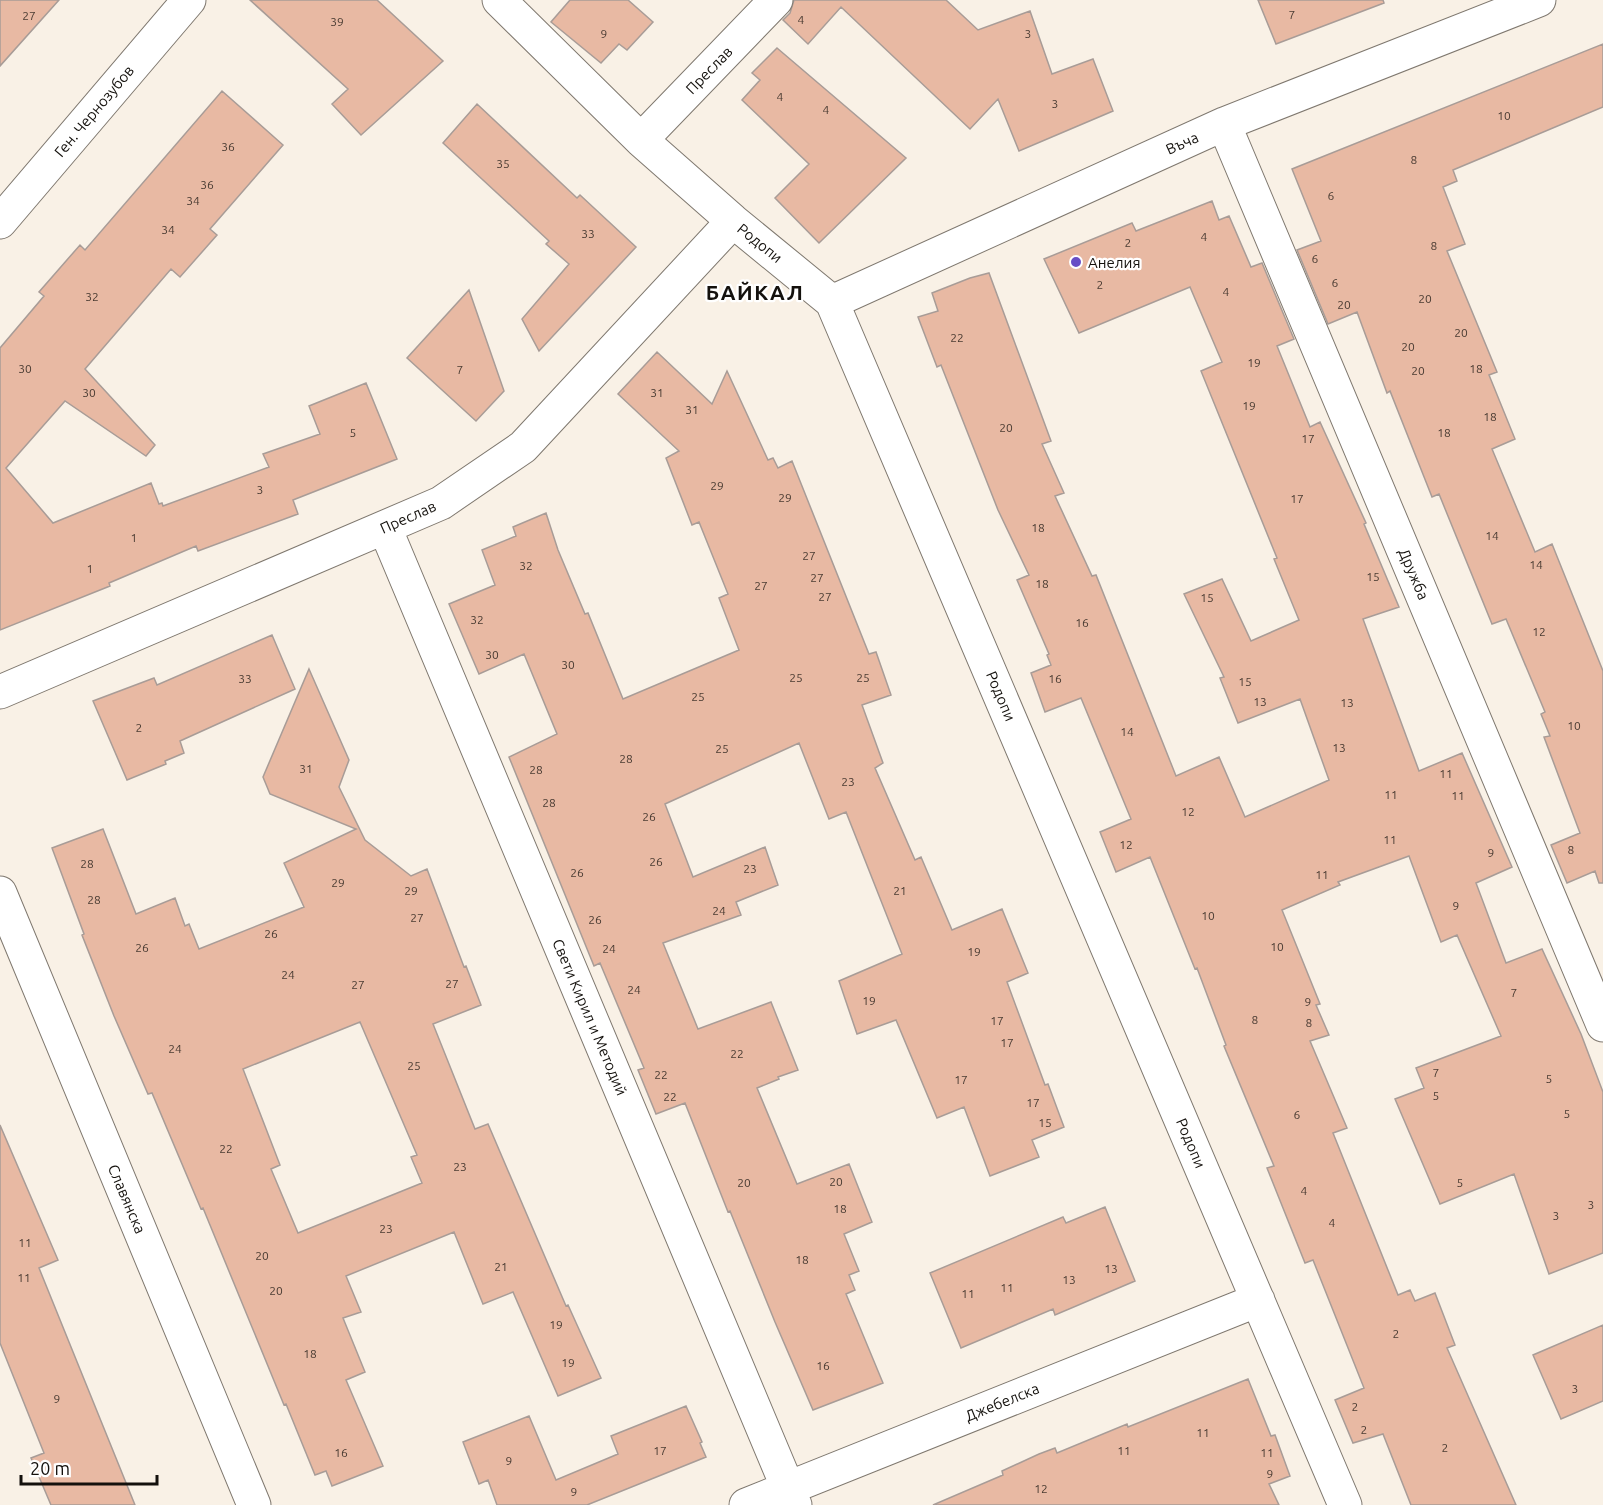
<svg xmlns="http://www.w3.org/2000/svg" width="1603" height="1505" font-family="Ubuntu,sans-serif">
	<rect width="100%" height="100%" fill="#f9f1e6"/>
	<path fill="#e8b9a3" stroke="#a89c97" stroke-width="1.5" fill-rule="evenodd" d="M0,0H59L0,66Z
		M250,0H377L443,61L361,135L332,104L348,89Z
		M570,0H628L653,22L627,50L619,44L601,63L551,22Z
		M794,0H946L978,30L1030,11L1052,74L1093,59L1113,111L1019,151L998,99L970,129L841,7L808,44L783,20L790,13Z
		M1258,0H1383L1384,3L1276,44Z
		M1603,44V107L1453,170L1457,181L1443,187L1465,244L1447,251L1497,372L1489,375L1515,439L1492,449L1535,552L1552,544L1603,671V883H1599L1595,871L1567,883L1551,845L1580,833L1544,737L1550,736L1541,714L1545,712L1506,619L1492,624L1439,494L1432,497L1390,391L1387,393L1357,312L1328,324L1297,250L1321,241L1292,169Z
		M777,48L906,158L819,243L775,198L809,164L742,100L760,80L752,73Z
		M222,91L283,145L210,229L217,235L180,277L171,269L85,369L155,445L146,456L65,401L6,468L53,523L151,483L159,504L162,503L163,506L269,467L263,454L320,434L309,406L366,383L397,459L293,500L298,514L198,551L196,546L109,583L110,586L0,630V348L44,296L39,292L80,245L85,250Z
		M477,104L577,198L580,195L636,247L539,351L522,319L569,264L546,244L549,241L443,143Z
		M1212,201L1219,220L1229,216L1251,267L1262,263L1294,339L1277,346L1310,427L1320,422L1366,523L1364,524L1399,607L1363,619L1419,771L1462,753L1512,867L1476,883L1506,963L1542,949L1581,1034L1603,1092V1253L1549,1274L1514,1174L1440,1204L1395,1099L1424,1088L1416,1068L1501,1036L1457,935L1441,942L1409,856L1338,882L1340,885L1282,910L1320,1004L1316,1005L1329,1035L1310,1041L1347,1128L1333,1133L1398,1295L1410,1290L1415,1301L1435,1293L1455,1345L1447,1348L1516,1505H1411L1383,1434L1353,1443L1335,1400L1364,1388L1313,1260L1305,1263L1267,1168L1274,1166L1224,1046L1226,1045L1197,968L1195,969L1150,857L1116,872L1100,832L1131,819L1081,698L1045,712L1031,673L1051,665L1047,655L1049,654L1017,580L1029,575L998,510L941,365L937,367L918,317L938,311L932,293L970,278L989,273L1051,441L1042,444L1064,493L1055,496L1092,576L1096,575L1176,776L1219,757L1245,817L1329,780L1300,699L1238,723L1220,678L1224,677L1184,594L1222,579L1251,641L1299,620L1274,559L1277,558L1201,371L1222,362L1190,287L1079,333L1044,259L1132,223L1136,231Z
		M469,290L504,391L476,421L407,358Z
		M657,352L712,404L727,371L768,460L773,458L778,468L792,461L869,654L876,652L891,695L862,705L883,763L875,768L915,860L921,857L952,930L1002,909L1028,973L1007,982L1045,1085L1048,1084L1064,1127L1032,1140L1039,1157L990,1176L964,1107L937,1118L896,1020L857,1034L839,981L902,954L846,812L829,819L799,743L665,804L693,877L765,847L778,885L736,902L741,915L663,943L698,1029L771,1002L798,1070L778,1077L779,1079L757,1088L797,1184L849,1164L872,1222L844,1234L859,1271L849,1275L855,1290L846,1294L883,1383L813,1410L775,1322L730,1211L728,1212L685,1103L656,1114L638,1070L644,1068L600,963L594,966L509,757L557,734L524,654L479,674L449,604L495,585L482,550L516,536L513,527L546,513L558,550L585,614L588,613L623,699L739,650L719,598L728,594L699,522L692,525L666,458L679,451L618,394Z
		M272,635L295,689L180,741L184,753L165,761L166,764L127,780L93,701L154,678L157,685Z
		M309,669L349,760L339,787L365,840L411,876L427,869L464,967L466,966L481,1005L433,1024L475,1129L488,1124L566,1306L568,1305L601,1378L558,1396L513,1292L483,1304L454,1232L346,1276L361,1312L343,1318L365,1372L346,1380L383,1466L332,1486L326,1471L315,1475L286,1404L284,1405L203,1208L201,1209L152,1093L148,1094L114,1016L82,935L84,934L52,848L103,829L136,914L175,898L185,926L189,924L199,949L304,907L284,863L356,829L270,794L263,777ZM360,1022L417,1155L411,1157L422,1183L298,1233L271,1169L280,1165L243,1069Z
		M0,1125L58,1260L39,1268L135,1505H51L31,1458L44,1453L0,1343Z
		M1105,1207L1135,1281L1055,1315L1053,1309L961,1348L930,1273L1063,1217L1066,1223Z
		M1603,1325V1401L1561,1419L1533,1355Z
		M1248,1379L1271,1436L1275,1435L1290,1476L1269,1484L1279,1505H933L1003,1475L1002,1471L1039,1454L1055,1448L1057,1453L1127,1424L1128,1427Z
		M686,1406L702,1442L700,1443L706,1457L587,1505H497L488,1480L479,1484L463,1442L529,1416L556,1480L618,1454L611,1436Z"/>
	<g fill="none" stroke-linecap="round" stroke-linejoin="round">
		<defs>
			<path id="minor" d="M499,0L641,140L733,221L832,302L1345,1505
				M1224,124L1603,1025
				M641,140L776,0
				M832,302L1224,124L1539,0
				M385,528L795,1505
				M0,692L441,503L523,447L733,221
				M0,893L254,1505
				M746,1505L1258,1300"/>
			<path id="tertiary" d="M0,222L189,0"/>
		</defs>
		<use href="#minor" stroke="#7f786f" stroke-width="35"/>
		<use href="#tertiary" stroke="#7f786f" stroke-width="35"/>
		<use href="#minor" stroke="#fff" stroke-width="33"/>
		<use href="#tertiary" stroke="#fff" stroke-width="33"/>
	</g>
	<circle fill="#674dc6" stroke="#fff" stroke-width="2" cx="1076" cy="262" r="6"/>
	<g text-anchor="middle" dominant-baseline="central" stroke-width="4.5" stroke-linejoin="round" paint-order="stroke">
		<g font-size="12" fill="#493b32">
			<text x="1292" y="14">7</text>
			<text x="29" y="15">27</text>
			<text x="801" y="19">4</text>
			<text x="337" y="21">39</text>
			<text x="604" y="33">9</text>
			<text x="1028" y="33">3</text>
			<text x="780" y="96">4</text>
			<text x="1055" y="103">3</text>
			<text x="826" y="109">4</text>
			<text x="1504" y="115">10</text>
			<text x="228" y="146">36</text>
			<text x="1414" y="159">8</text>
			<text x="503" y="163">35</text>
			<text x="207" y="184">36</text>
			<text x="1331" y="195">6</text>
			<text x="193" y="200">34</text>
			<text x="168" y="229">34</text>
			<text x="588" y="233">33</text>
			<text x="1204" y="236">4</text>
			<text x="1128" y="242">2</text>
			<text x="1434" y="245">8</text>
			<text x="1315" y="258">6</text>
			<text x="1335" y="282">6</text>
			<text x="1100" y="284">2</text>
			<text x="1226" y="291">4</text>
			<text x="92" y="296">32</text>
			<text x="1425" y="298">20</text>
			<text x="1344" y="304">20</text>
			<text x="1461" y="332">20</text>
			<text x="957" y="337">22</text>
			<text x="1408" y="346">20</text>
			<text x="1254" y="362">19</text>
			<text x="25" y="368">30</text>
			<text x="1476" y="368">18</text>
			<text x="460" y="369">7</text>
			<text x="1418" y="370">20</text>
			<text x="89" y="392">30</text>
			<text x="657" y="392">31</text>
			<text x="1249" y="405">19</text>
			<text x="692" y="409">31</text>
			<text x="1490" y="416">18</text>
			<text x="1006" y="427">20</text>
			<text x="353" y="432">5</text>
			<text x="1444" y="432">18</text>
			<text x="1308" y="438">17</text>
			<text x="717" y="485">29</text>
			<text x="260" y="489">3</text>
			<text x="785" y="497">29</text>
			<text x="1297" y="498">17</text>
			<text x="1038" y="527">18</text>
			<text x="1492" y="535">14</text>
			<text x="134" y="537">1</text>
			<text x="809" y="555">27</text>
			<text x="1536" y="564">14</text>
			<text x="526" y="565">32</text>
			<text x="90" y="568">1</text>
			<text x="1373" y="576">15</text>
			<text x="817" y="577">27</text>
			<text x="1042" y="583">18</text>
			<text x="761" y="585">27</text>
			<text x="825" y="596">27</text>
			<text x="1207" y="597">15</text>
			<text x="477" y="619">32</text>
			<text x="1082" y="622">16</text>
			<text x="1539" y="631">12</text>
			<text x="492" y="654">30</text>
			<text x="568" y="664">30</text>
			<text x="796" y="677">25</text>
			<text x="863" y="677">25</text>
			<text x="245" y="678">33</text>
			<text x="1055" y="678">16</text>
			<text x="1245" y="681">15</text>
			<text x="698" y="696">25</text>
			<text x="1260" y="701">13</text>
			<text x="1347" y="702">13</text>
			<text x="1574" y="725">10</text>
			<text x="139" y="727">2</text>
			<text x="1127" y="731">14</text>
			<text x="1339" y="747">13</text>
			<text x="722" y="748">25</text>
			<text x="626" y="758">28</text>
			<text x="306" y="768">31</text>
			<text x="536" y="769">28</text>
			<text x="1446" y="773">11</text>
			<text x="848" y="781">23</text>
			<text x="1391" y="794">11</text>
			<text x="1458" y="795">11</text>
			<text x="549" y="802">28</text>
			<text x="1188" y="811">12</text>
			<text x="649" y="816">26</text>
			<text x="1390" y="839">11</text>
			<text x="1126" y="844">12</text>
			<text x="1571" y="849">8</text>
			<text x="1491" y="852">9</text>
			<text x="656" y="861">26</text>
			<text x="87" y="863">28</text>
			<text x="750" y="868">23</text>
			<text x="577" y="872">26</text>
			<text x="1322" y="874">11</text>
			<text x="338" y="882">29</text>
			<text x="411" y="890">29</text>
			<text x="900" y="890">21</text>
			<text x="94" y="899">28</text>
			<text x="1456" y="905">9</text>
			<text x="719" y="910">24</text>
			<text x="1208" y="915">10</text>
			<text x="417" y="917">27</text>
			<text x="595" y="919">26</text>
			<text x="271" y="933">26</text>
			<text x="1277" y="946">10</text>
			<text x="142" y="947">26</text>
			<text x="609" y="948">24</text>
			<text x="974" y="951">19</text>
			<text x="288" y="974">24</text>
			<text x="452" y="983">27</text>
			<text x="358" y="984">27</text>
			<text x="634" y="989">24</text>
			<text x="1514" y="992">7</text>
			<text x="869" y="1000">19</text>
			<text x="1308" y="1001">9</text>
			<text x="1255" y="1019">8</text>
			<text x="997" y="1020">17</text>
			<text x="1309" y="1022">8</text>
			<text x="1007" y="1042">17</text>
			<text x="175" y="1048">24</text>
			<text x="737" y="1053">22</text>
			<text x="414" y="1065">25</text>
			<text x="1436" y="1072">7</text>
			<text x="661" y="1074">22</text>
			<text x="1549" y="1078">5</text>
			<text x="961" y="1079">17</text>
			<text x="1436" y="1095">5</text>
			<text x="670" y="1096">22</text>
			<text x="1033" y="1102">17</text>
			<text x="1567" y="1113">5</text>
			<text x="1297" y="1114">6</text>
			<text x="1045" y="1122">15</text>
			<text x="226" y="1148">22</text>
			<text x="460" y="1166">23</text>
			<text x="836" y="1181">20</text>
			<text x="744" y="1182">20</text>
			<text x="1460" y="1182">5</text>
			<text x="1304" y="1190">4</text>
			<text x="1591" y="1204">3</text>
			<text x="840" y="1208">18</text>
			<text x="1556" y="1215">3</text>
			<text x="1332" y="1222">4</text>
			<text x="386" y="1228">23</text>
			<text x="25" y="1242">11</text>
			<text x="262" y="1255">20</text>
			<text x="802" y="1259">18</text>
			<text x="501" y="1266">21</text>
			<text x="1111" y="1268">13</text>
			<text x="24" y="1277">11</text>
			<text x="1069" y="1279">13</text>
			<text x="1007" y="1287">11</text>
			<text x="276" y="1290">20</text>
			<text x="968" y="1293">11</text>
			<text x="556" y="1324">19</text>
			<text x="1396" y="1333">2</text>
			<text x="310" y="1353">18</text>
			<text x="568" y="1362">19</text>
			<text x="823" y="1365">16</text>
			<text x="1575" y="1388">3</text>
			<text x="57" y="1398">9</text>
			<text x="1355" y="1406">2</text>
			<text x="1364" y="1429">2</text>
			<text x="1203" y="1432">11</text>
			<text x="1445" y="1447">2</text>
			<text x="660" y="1450">17</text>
			<text x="1124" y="1450">11</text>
			<text x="341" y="1452">16</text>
			<text x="1267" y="1452">11</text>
			<text x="509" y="1460">9</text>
			<text x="1270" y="1473">9</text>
			<text x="1041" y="1488">12</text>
			<text x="574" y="1491">9</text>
		</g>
		<g font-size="15" fill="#14110d" stroke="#fff">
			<text transform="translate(709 70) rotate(-46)">Преслав</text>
			<text transform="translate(94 111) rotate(-50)">Ген. Чернозубов</text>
			<text transform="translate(1182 143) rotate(-24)">Въча</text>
			<text transform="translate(760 243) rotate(39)">Родопи</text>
			<text transform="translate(408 517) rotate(-24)">Преслав</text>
			<text transform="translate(1414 574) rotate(67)">Дружба</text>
			<text transform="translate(1001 696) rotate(67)">Родопи</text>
			<text transform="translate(590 1017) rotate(67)">Свети Кирил и Методий</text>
			<text transform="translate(1191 1143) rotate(67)">Родопи</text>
			<text transform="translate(127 1199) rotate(67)">Славянска</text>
			<text transform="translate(1002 1402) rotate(-22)">Джебелска</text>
		</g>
		<g font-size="15" fill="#14110d" stroke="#fff" text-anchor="start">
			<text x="1088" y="262">Анелия</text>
		</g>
		<g font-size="21" font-weight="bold" letter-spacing="1.5" fill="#14110d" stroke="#fff">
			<text x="755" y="292">БАЙКАЛ</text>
		</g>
	</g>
	<path d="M21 1475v9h136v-9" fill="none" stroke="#14110d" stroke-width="3"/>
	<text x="30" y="1475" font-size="18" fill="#14110d" stroke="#ffffff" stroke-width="4.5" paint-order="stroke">20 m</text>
</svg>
